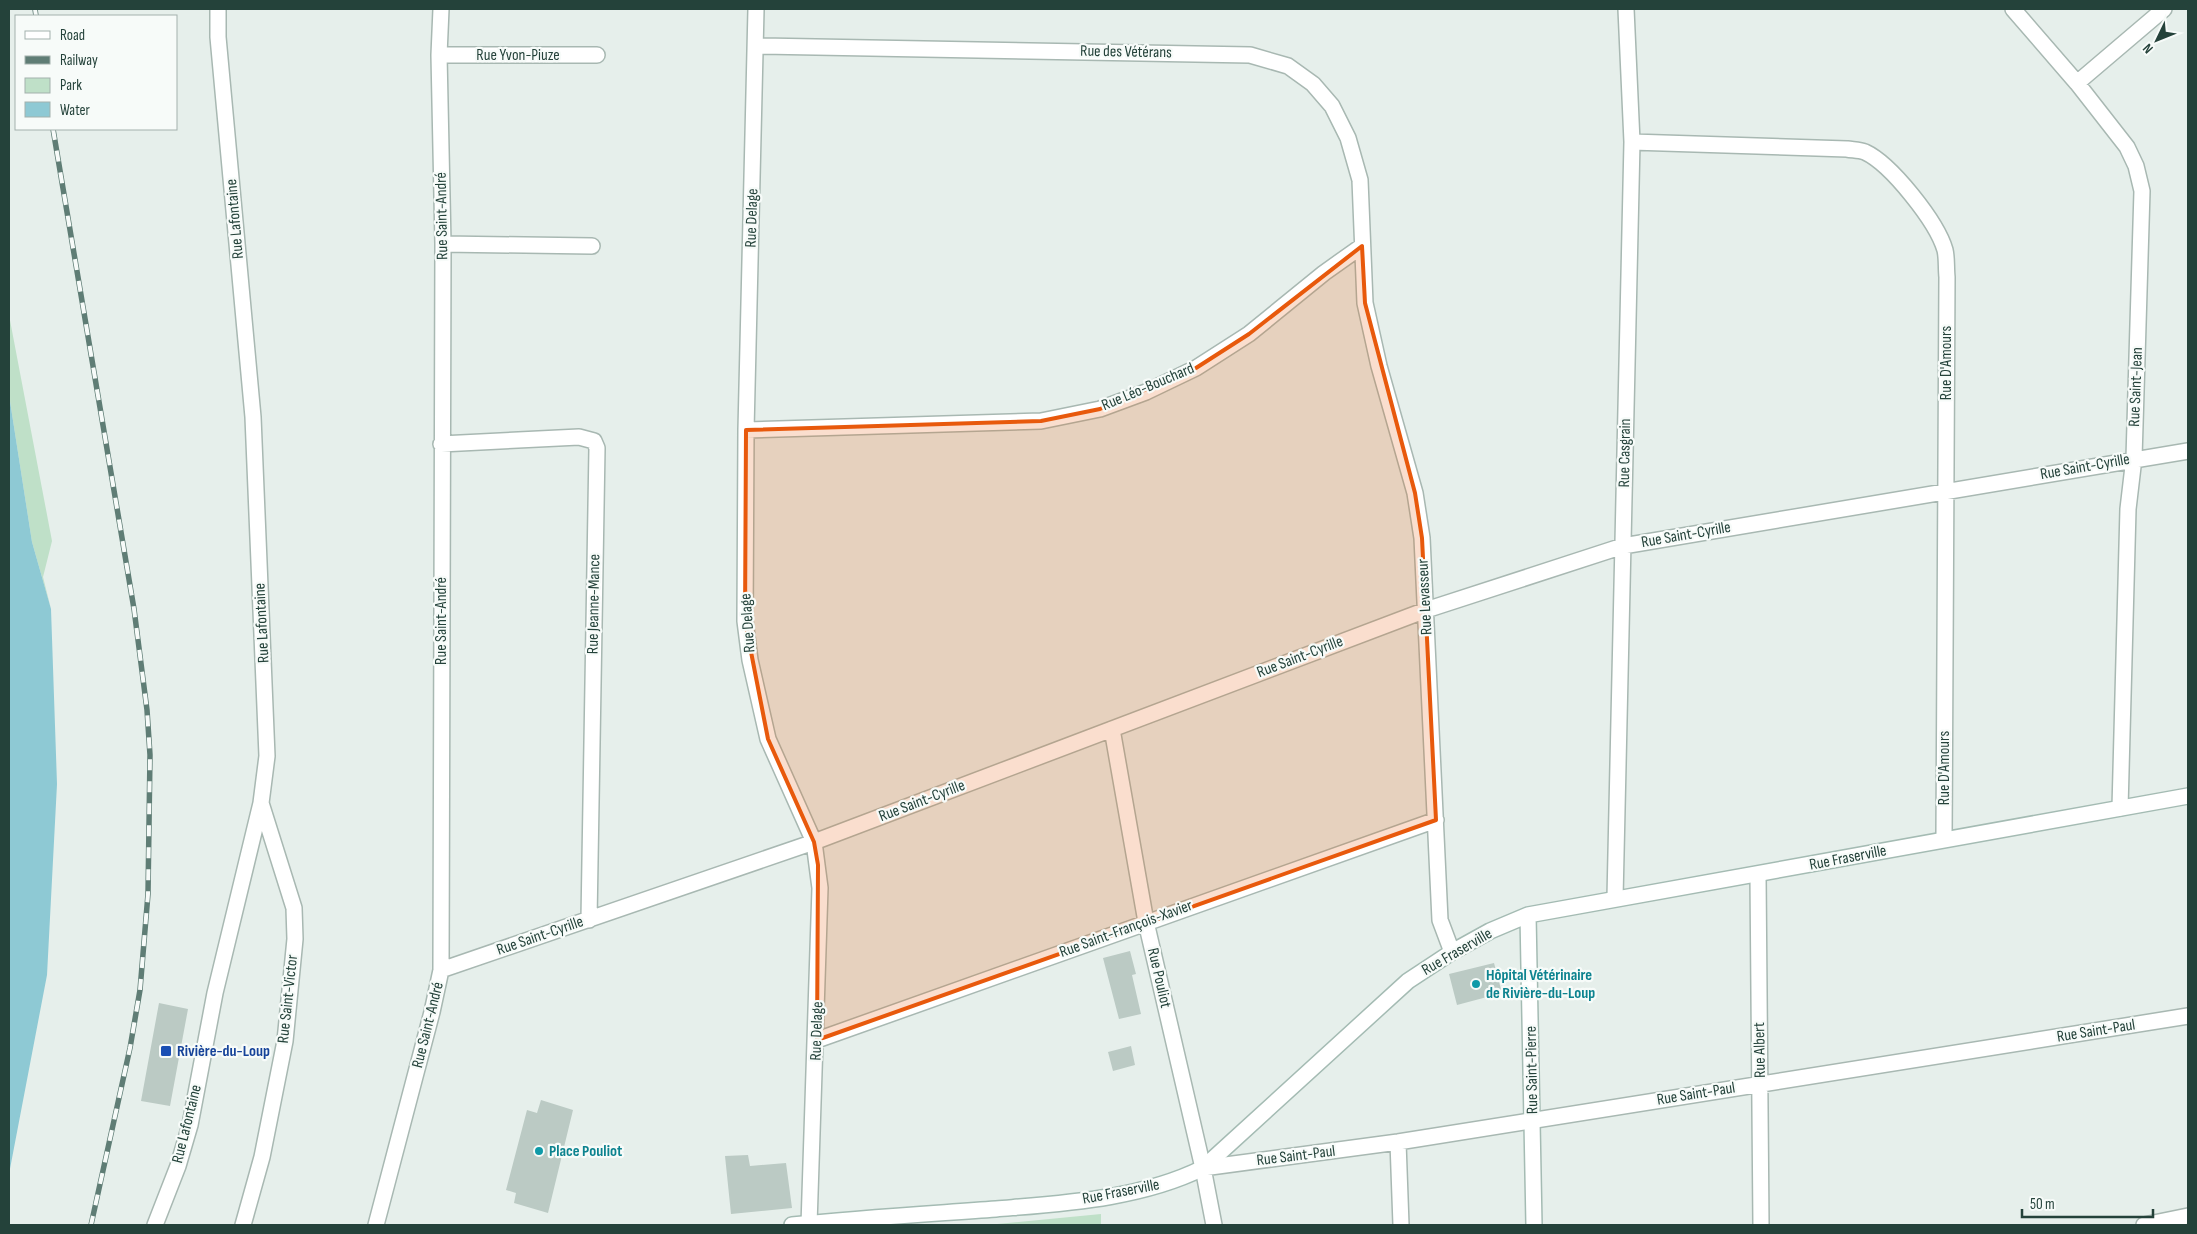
<svg xmlns="http://www.w3.org/2000/svg" width="2197" height="1234" font-family="'Sofia Sans Condensed',sans-serif">
	<rect width="100%" height="100%" fill="#e6efeb"/>
	<path fill="#bfe0c8" d="M9,315L52,541L43,577L51,609L32,542L9,395Z
		M1101,1214V1225H987Z"/>
	<path fill="#8ec9d4" d="M9,395L32,542L51,609L57,784L47,975L9,1174Z"/>
	<path fill="#bbcac4" d="M1130,951L1136,974L1132,975L1141,1014L1119,1019L1103,958Z
		M1494,963L1502,993L1457,1005L1449,974Z
		M159,1003L188,1009L170,1106L141,1101Z
		M1131,1046L1135,1065L1113,1071L1108,1052Z
		M541,1100L573,1110L548,1213L514,1203L516,1193L506,1190L527,1110L537,1113Z
		M748,1155L750,1166L786,1163L792,1208L731,1214L725,1156Z"/>
	<g fill="none" stroke-linecap="round" stroke-linejoin="round">
		<defs>
			<path id="street" d="M756,9L746,430L745,621L750,660L768,739L814,842L820,888L809,1225
				M2013,9L2077,83L2127,147L2136,166L2142,191L2134,458L2128,509L2120,808
				M757,46L1250,55L1288,66L1313,84L1332,106L1348,138L1360,180L1365,303L1379,366L1415,493L1422,538L1440,920L1452,952
				M439,55H597
				M2077,83L2164,9
				M1632,142L1847,149C1853,150 1860,150 1865,152C1891,164 1937,222 1945,250C1947,258 1946,268 1947,277L1944,839
				M443,244L592,246
				M746,430L1041,421L1100,409L1146,392L1196,368L1249,334L1324,273L1362,246
				M441,444L579,437L594,441L597,448L589,920
				M1112,729L1146,922L1203,1168L1214,1225
				M1758,875L1761,1225
				M1615,898L1632,142L1626,9
				M441,970L814,842L1426,610L1623,546L2188,451
				M817,1040L1436,820
				M1398,1142L1401,1225
				M1203,1168L1398,1142L2188,1016
				M155,1225L178,1166L190,1125L215,993L261,803L267,756L253,417L218,37V9
				M243,1225L262,1157L285,1041L295,939L294,908L261,803
				M376,1225L432,1012L441,970L443,244L439,55L441,9
				M2144,1225L2188,1216"/>
			<path id="secondary" d="M1528,915L1534,1225
				M792,1225C860,1218 928,1214 996,1209C1066,1203 1140,1199 1203,1168L1408,981L1452,952L1490,931L1528,915L2188,796"/>
		</defs>
		<use href="#street" stroke="#a8b8b2" stroke-width="18"/>
		<use href="#secondary" stroke="#a4bbb3" stroke-width="18"/>
		<use href="#street" stroke="#fff" stroke-width="15"/>
		<use href="#secondary" stroke="#fff" stroke-width="15"/>
		<defs>
			<path id="rail" d="M35,9L36,16
				M53,129L134,609L147,710L150,755L148,894L140,990L130,1048L91,1225"/>
		</defs>
		<use href="#rail" stroke="#5f7d75" stroke-width="5.5"/>
		<use href="#rail" stroke="#f7fbf9" stroke-width="4" stroke-dasharray="11" stroke-linecap="butt"/>
	</g>
	<path fill="#e8590c" fill-opacity="0.2" stroke="#e8590c" stroke-width="4" stroke-linejoin="round" d="M1362,246L1365,303L1415,493L1422,538L1436,820L817,1040L818,865L814,842L768,739L745,621L746,430L1041,421L1100,409L1196,368L1249,334Z"/>
	<g fill="#0f9aa8" stroke="#f7fbf9" stroke-width="2">
		<circle cx="1476" cy="984" r="5"/>
		<circle cx="539" cy="1151" r="5"/>
	</g>
	<rect fill="#1a4fb4" stroke="#f7fbf9" stroke-width="2" x="160" y="1045" width="12" height="12" rx="2.5"/>
	<g text-anchor="middle" dominant-baseline="central" stroke-width="4.5" stroke-linejoin="round" paint-order="stroke">
		<g font-size="16" fill="#24423a" stroke="#f7fbf9">
			<text transform="translate(1126 52) rotate(1)">Rue des Vétérans</text>
			<text x="518" y="55">Rue Yvon-Piuze</text>
			<text transform="translate(442 216) rotate(-91)">Rue Saint-André</text>
			<text transform="translate(752 218) rotate(-88)">Rue Delage</text>
			<text transform="translate(235 219) rotate(-95)">Rue Lafontaine</text>
			<text transform="translate(1946 363) rotate(-90)">Rue D'Amours</text>
			<text transform="translate(1148 387) rotate(-23)">Rue Léo-Bouchard</text>
			<text transform="translate(2136 387) rotate(-88)">Rue Saint-Jean</text>
			<text transform="translate(1625 453) rotate(-89)">Rue Casgrain</text>
			<text transform="translate(2085 467) rotate(-10)">Rue Saint-Cyrille</text>
			<text transform="translate(1686 535) rotate(-10)">Rue Saint-Cyrille</text>
			<text transform="translate(1425 597) rotate(-93)">Rue Levasseur</text>
			<text transform="translate(594 604) rotate(-89)">Rue Jeanne-Mance</text>
			<text transform="translate(441 621) rotate(-90)">Rue Saint-André</text>
			<text transform="translate(262 623) rotate(-93)">Rue Lafontaine</text>
			<text transform="translate(748 623) rotate(-94)">Rue Delage</text>
			<text transform="translate(1300 657) rotate(-21)">Rue Saint-Cyrille</text>
			<text transform="translate(1944 768) rotate(-90)">Rue D'Amours</text>
			<text transform="translate(922 801) rotate(-21)">Rue Saint-Cyrille</text>
			<text transform="translate(1848 858) rotate(-11)">Rue Fraserville</text>
			<text transform="translate(1126 929) rotate(-20)">Rue Saint-François-Xavier</text>
			<text transform="translate(540 936) rotate(-19)">Rue Saint-Cyrille</text>
			<text transform="translate(1457 952) rotate(-30)">Rue Fraserville</text>
			<text transform="translate(1159 978) rotate(77)">Rue Pouliot</text>
			<text transform="translate(288 999) rotate(-84)">Rue Saint-Victor</text>
			<text transform="translate(428 1025) rotate(-76)">Rue Saint-André</text>
			<text transform="translate(817 1031) rotate(-88)">Rue Delage</text>
			<text transform="translate(2096 1031) rotate(-9)">Rue Saint-Paul</text>
			<text transform="translate(1760 1050) rotate(-91)">Rue Albert</text>
			<text transform="translate(1532 1070) rotate(-91)">Rue Saint-Pierre</text>
			<text transform="translate(1696 1094) rotate(-9)">Rue Saint-Paul</text>
			<text transform="translate(187 1124) rotate(-76)">Rue Lafontaine</text>
			<text transform="translate(1296 1156) rotate(-7)">Rue Saint-Paul</text>
			<text transform="translate(1121 1192) rotate(-11)">Rue Fraserville</text>
		</g>
		<g font-size="16" font-weight="bold" fill="#0d838f" stroke="#f7fbf9" text-anchor="start">
			<text x="1486" y="975">Hôpital Vétérinaire<tspan x="1486" dy="18">de Rivière-du-Loup</tspan></text>
			<text x="549" y="1151">Place Pouliot</text>
		</g>
		<g font-size="16" font-weight="bold" fill="#164399" stroke="#f7fbf9" text-anchor="start">
			<text x="177" y="1051">Rivière-du-Loup</text>
		</g>
	</g>
	<rect width="2197" height="1234" fill="none" stroke="#24423a" stroke-width="20"/>
	<rect x="15" y="15" width="162" height="115" fill="#f7fbf9" stroke="#a3b1ad"/>
	<rect x="25" y="31" width="25" height="8" fill="#ffffff" stroke="#a3b1ad"/>
	<text x="60" y="40" font-size="15" fill="#24423a">Road</text>
	<rect x="25" y="56" width="25" height="8" fill="#5f7d75" stroke="#a3b1ad"/>
	<text x="60" y="65" font-size="15" fill="#24423a">Railway</text>
	<rect x="25" y="78" width="25" height="15" fill="#bfe0c8" stroke="#a3b1ad"/>
	<text x="60" y="90" font-size="15" fill="#24423a">Park</text>
	<rect x="25" y="102" width="25" height="15" fill="#8ec9d4" stroke="#a3b1ad"/>
	<text x="60" y="115" font-size="15" fill="#24423a">Water</text>
	<g transform="translate(2157 40) rotate(227)" stroke="#f7fbf9" stroke-width="4" paint-order="stroke">
	<path d="M0-4L9 19L0 12L-9 19Z" fill="#24423a"/>
	<text y="-8" font-size="14" font-weight="bold" text-anchor="middle" fill="#24423a">N</text>
	</g>
	<path d="M2022 1209v8h131v-8" fill="none" stroke="#24423a" stroke-width="2.5"/>
	<text x="2030" y="1209" font-size="15" fill="#24423a" stroke="#f7fbf9" stroke-width="4" paint-order="stroke">50 m</text>
</svg>
